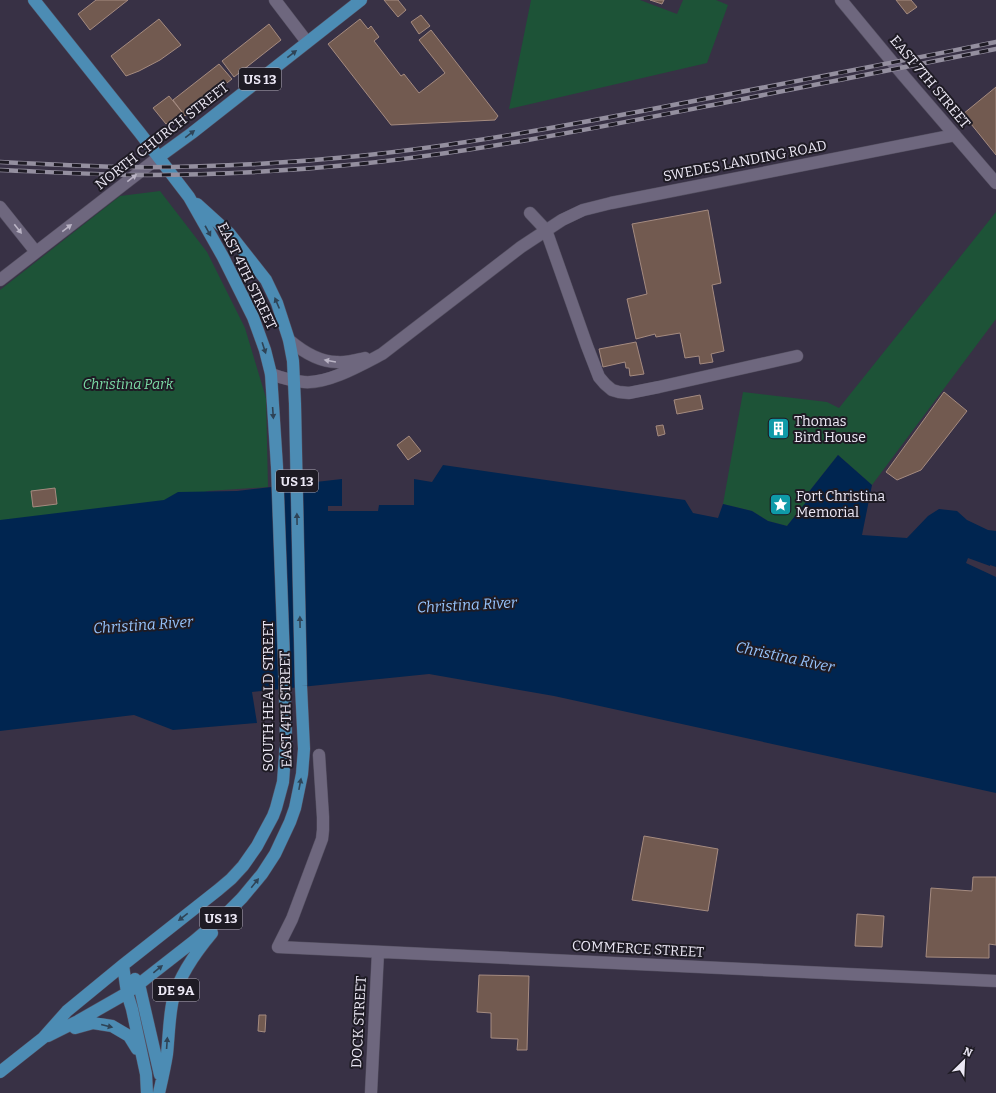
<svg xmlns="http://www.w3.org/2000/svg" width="996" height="1093" font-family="Bitter,serif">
	<rect width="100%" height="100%" fill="#383145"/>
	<path fill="#1d5337" d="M531,0H640L677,14L683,0H716L728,5L707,63L509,109Z
		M160,191L207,252L245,328L266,398L268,487L208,491L161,509L0,526V290L120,196Z
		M996,212V319L872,485L838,455L804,498L807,501L787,526L768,521L752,511L723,504L743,392L827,402L839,408Z"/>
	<path fill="#002550" d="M838,455L872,485L862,535L907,538L928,516L939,509L957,511L967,520L988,530L996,531V793L554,696L429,674L252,692L257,723L173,730L134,715L0,731V520L164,500L178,492L237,491L342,479H414L432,482L443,465L685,500L693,513L718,518L723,504L752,511L768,521L787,526L807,501L804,498Z"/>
	<path fill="#383145" d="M342,479H414V505H379L378,511H328V506H342Z
		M968,558L990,566V565L996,567V577L966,563Z"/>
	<path fill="#725a50" stroke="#a58b80" d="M96,0H128L90,30L78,14Z
		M384,0H398L406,10L398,17Z
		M650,0H664L662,4Z
		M896,0H911L917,7L907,14Z
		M421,15L430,26L419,34L411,22Z
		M159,19L181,45L160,60L139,71L126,76L111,56Z
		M360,19L368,29L371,26L379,37L374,41L401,76L404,74L419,93L445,73L419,40L431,30L498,116L495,120L391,125L328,44Z
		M269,24L281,40L234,77L222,61Z
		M219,64L232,79L185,116L173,100Z
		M996,87V155L963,114Z
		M169,96L182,112L166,124L153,108Z
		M708,210L721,283L712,285L724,351L711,354L713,362L700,364L699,356L685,358L680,333L656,337L655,334L636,339L627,299L647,294L632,224Z
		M636,342L644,374L630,376L629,368H626L625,362L603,367L599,349Z
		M944,392L967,411L921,470L897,480L886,472Z
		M700,395L703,409L677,414L674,400Z
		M774,421L787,424L784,436L771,434Z
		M663,425L665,434L658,436L656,426Z
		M409,436L421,451L408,460L397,445Z
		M55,488L57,504L33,507L31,491Z
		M644,836L718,849L708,911L632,900Z
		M973,877H996V945L989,944V958L926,957L931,888L972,891Z
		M857,914L884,916L882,947L855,946Z
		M479,975L529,976L527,1050H517L518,1039L491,1038V1013L477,1012Z
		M259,1015H266L265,1032L258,1031Z"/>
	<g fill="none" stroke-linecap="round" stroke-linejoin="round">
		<defs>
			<path id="minor" d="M275,0L307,42
				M841,0L903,75L996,183
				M0,207L36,252
				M530,213L546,230L587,346L599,377L605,384L612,390L619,392L629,393L659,387L797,356
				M0,280L159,157
				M289,340C302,351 319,362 337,362C346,363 356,360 365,358
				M271,374C282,378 293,381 304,382C328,384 361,365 382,354L521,247L562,220L583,210L611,203L955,135
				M319,755L323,817V830L322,839L292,919L278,947L996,981
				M371,1093L378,952"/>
			<path id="major" d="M159,157L192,133L361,0
				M123,965L127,993L132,1009L146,1074L147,1093
				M135,979L139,984L160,1075
				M75,1028L93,1023L112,1026L129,1036L137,1049
				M48,1036L78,1021L127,993L139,984L194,941L227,913L242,898L262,874L275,854L290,822L295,808L302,774L304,749L301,686L295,404L293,361L289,340L277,303L266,280L229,233L197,204
				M0,1072L43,1038L67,1011L123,965L218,890L231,879L243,866L257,846L273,816L276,808L283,782L286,741L284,660L277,467L271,374L265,350L253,317L223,257L189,197L140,133L34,0
				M159,1093C162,1080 165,1067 167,1054C169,1035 169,1017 173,999C180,974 196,952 212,933"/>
		</defs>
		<use href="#minor" stroke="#544f60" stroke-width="13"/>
		<use href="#major" stroke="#544f60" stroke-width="13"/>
		<use href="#minor" stroke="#6e677e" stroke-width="12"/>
		<use href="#major" stroke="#4c8cb4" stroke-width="12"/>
		<defs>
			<path id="rail" d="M0,162C40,164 81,166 121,167C200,168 280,164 359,156C463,145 565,126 668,106C778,85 887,64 996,42
				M0,170C49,172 98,175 147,175C217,175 289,171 359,164C483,151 605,126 728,102C817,84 907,67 996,49"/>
		</defs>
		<use href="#rail" stroke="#948f9f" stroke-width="4.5"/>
		<use href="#rail" stroke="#1e1b24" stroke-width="3" stroke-dasharray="9" stroke-linecap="butt"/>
	</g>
	<defs><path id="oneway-solid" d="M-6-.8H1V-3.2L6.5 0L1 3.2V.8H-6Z"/></defs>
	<g fill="#2e4356">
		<use href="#oneway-solid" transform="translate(292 54) rotate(-38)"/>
		<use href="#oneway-solid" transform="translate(190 134) rotate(-37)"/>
		<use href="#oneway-solid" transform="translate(208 231) rotate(61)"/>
		<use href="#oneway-solid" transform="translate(277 303) rotate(-113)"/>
		<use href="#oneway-solid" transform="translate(264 348) rotate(72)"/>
		<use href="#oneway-solid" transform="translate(273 413) rotate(86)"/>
		<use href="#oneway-solid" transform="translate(297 519) rotate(-91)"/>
		<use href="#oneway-solid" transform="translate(300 622) rotate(-91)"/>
		<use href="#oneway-solid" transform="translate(300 784) rotate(-79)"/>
		<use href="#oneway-solid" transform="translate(255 883) rotate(-51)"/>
		<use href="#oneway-solid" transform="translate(183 917) rotate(142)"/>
		<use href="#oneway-solid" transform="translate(158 969) rotate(-39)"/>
		<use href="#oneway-solid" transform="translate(107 1026) rotate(14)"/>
		<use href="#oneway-solid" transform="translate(167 1043) rotate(-86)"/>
	</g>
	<g fill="#bab4c5">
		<use href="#oneway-solid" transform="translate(132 178) rotate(-38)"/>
		<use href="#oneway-solid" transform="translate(67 228) rotate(-37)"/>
		<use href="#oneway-solid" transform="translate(18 229) rotate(52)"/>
		<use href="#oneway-solid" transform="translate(330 361) rotate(-170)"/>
	</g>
	<defs>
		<symbol id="building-square" viewBox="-11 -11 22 22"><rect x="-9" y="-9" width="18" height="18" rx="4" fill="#0f9aa8" stroke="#1e1b24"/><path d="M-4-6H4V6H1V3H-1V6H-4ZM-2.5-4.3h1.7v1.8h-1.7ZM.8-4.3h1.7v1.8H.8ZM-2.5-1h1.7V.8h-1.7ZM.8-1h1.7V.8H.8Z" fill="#fff"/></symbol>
		<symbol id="sight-square" viewBox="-11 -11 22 22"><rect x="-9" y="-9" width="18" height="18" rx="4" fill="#0f9aa8" stroke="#1e1b24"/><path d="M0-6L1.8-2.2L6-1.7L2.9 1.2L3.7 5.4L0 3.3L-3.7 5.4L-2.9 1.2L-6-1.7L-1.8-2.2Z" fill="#fff"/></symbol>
	</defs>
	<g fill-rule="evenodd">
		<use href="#building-square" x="766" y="416" width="25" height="25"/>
		<use href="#sight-square" x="768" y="492" width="25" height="25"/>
	</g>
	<g text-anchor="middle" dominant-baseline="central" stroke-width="4" stroke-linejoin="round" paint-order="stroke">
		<g fill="#1e1b24" stroke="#aeaab6" stroke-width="1">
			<rect x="239" y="68" width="42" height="22" rx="3"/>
			<rect x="276" y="470" width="42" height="22" rx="3"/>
			<rect x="200" y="907" width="42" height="22" rx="3"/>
			<rect x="153" y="979" width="46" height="22" rx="3"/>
		</g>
		<g font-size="13" font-weight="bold" fill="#ece8f5">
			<text x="260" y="79">US 13</text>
			<text x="297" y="481">US 13</text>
			<text x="221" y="918">US 13</text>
			<text x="176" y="990">DE 9A</text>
		</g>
		<g font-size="14" fill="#ece8f5" stroke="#1e1b24">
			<text transform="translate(930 82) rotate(50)">EAST 7TH STREET</text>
			<text transform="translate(162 136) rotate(-38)">NORTH CHURCH STREET</text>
			<text transform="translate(745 161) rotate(-11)">SWEDES LANDING ROAD</text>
			<text transform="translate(247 276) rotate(64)">EAST 4TH STREET</text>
			<text transform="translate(268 696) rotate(-90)">SOUTH HEALD STREET</text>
			<text transform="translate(286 709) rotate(-91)">EAST 4TH STREET</text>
			<text transform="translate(638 949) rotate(3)">COMMERCE STREET</text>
			<text transform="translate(359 1022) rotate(-87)">DOCK STREET</text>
		</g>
		<g font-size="14" font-style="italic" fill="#7bdaa5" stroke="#1e1b24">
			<text x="128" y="384">Christina Park</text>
		</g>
		<g font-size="14" fill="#ece8f5" stroke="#1e1b24" text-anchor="start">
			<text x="794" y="421">Thomas<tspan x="794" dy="16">Bird House</tspan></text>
			<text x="796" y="496">Fort Christina<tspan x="796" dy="16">Memorial</tspan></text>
		</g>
		<g font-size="15" font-style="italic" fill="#96c3fc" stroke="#1e1b24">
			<text transform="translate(467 605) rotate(-3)">Christina River</text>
			<text transform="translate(143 625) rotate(-4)">Christina River</text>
			<text transform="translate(785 657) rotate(12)">Christina River</text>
		</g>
	</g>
	<g transform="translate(964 1061) rotate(24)" stroke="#1e1b24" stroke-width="3" paint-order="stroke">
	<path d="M0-3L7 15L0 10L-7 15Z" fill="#ece8f5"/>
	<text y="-6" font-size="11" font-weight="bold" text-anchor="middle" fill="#ece8f5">N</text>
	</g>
</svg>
